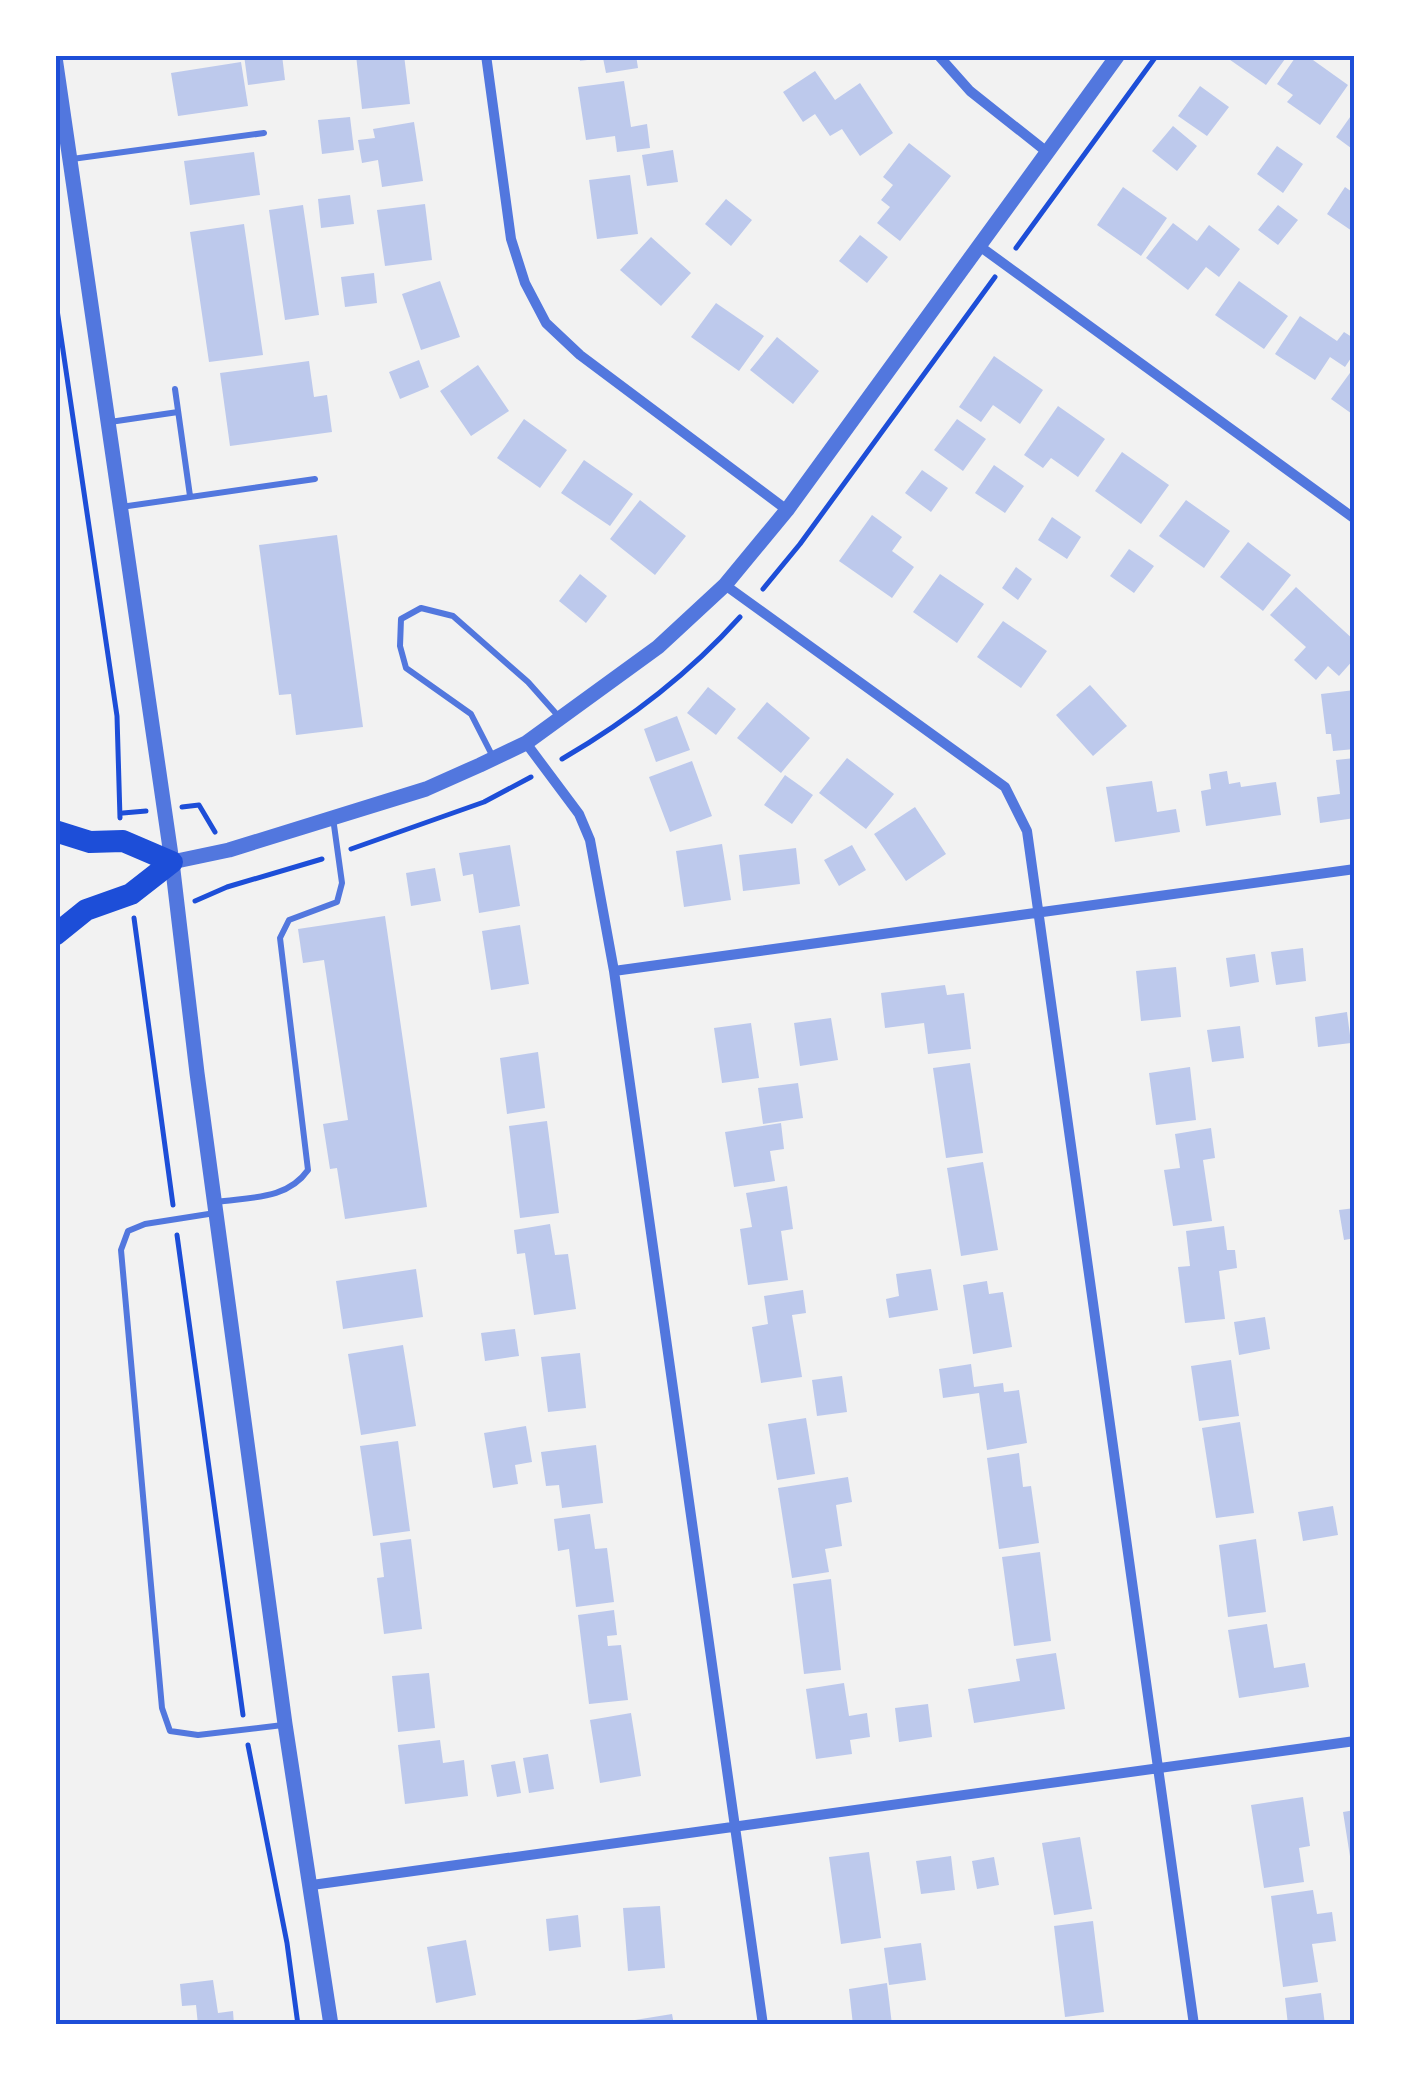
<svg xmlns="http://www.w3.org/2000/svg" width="1410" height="2080" font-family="'Archivo Narrow',sans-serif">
	<rect width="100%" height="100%" fill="#f2f2f2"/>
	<path fill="#bdc9ec" d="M244,55H282L285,80L248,85Z
		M356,55H404L410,104L362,109Z
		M579,55H636L638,68L606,73L603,58L580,61Z
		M1223,55H1288L1266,85Z
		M1297,55H1306L1348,85L1320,125L1287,102L1293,95L1277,84Z
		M241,62L248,106L178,116L171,73Z
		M815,71L835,100L860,83L893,133L860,156L842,129L830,136L815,114L803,122L783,92Z
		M624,81L631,127L647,124L650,148L617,152L615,136L586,140L578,87Z
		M1200,86L1229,107L1207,136L1178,116Z
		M1355,110V151L1336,137Z
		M350,117L354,150L322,154L318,120Z
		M414,122L423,181L382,187L378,160L362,163L358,140L375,138L373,129Z
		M1173,126L1197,146L1177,171L1152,151Z
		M909,143L951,176L900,241L877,223L890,207L881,200L893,185L883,177Z
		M1277,146L1303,164L1283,193L1257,174Z
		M673,150L678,182L647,186L642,155Z
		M254,152L260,195L190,205L184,161Z
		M630,175L638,234L597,239L589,180Z
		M1123,187L1167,218L1141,256L1097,225Z
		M1345,187L1355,194V226L1352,231L1327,214Z
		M350,195L354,224L321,228L318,199Z
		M726,199L752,220L731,246L705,224Z
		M425,204L432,260L385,266L377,210Z
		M303,205L319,315L285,320L269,210Z
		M1278,205L1298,220L1278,245L1258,230Z
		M1173,223L1197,241L1209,225L1240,249L1219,277L1206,267L1188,290L1146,258Z
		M244,224L263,355L209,362L190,232Z
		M860,235L888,257L867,283L839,261Z
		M651,237L691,273L661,306L620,270Z
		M374,273L377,303L345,307L341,277Z
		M440,281L460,337L421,350L402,294Z
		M1239,281L1288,316L1264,349L1215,315Z
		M716,303L764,336L739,371L691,337Z
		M1300,316L1337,341L1344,332L1355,339V352L1345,367L1330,357L1315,380L1275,354Z
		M777,337L819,371L793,404L750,370Z
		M994,356L1043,390L1020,424L993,405L981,422L959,407Z
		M419,360L429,387L400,399L389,372Z
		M309,361L314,397L327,395L332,432L230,446L220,373Z
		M478,365L509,411L471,436L440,391Z
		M1355,366V416L1331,399Z
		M1058,406L1105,439L1078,477L1051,458L1043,468L1024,455Z
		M524,419L567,450L540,488L497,458Z
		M957,419L986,439L963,471L934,450Z
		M1122,452L1169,485L1141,524L1095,491Z
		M584,460L633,494L610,526L561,493Z
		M994,465L1024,486L1005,513L975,493Z
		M922,470L948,488L931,512L905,493Z
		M640,500L686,536L655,575L610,539Z
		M1186,500L1230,531L1204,568L1159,536Z
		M872,515L902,537L892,551L914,567L892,598L839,561Z
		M1052,517L1081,537L1067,559L1038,540Z
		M337,535L363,727L296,735L291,694L279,695L259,545Z
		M1248,542L1291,575L1263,611L1220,577Z
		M1129,549L1154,566L1134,593L1110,576Z
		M1016,567L1032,579L1018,600L1002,588Z
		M580,574L607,596L586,623L559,601Z
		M940,574L984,604L957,643L913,612Z
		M1296,587L1355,641V658L1339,676L1328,666L1316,680L1294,660L1306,647L1270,615Z
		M1003,621L1047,651L1021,688L977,657Z
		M1090,685L1127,726L1093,756L1056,715Z
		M708,687L736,709L716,735L687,713Z
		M1355,690V749L1333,751L1331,734H1326L1321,694Z
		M767,702L810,738L781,773L737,738Z
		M677,716L690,750L656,762L644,729Z
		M847,758L894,794L866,829L819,793Z
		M1355,758V818L1320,823L1317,797L1340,794L1336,760Z
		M692,761L712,816L670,832L649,777Z
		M1227,771L1229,784L1240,782L1241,787L1276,782L1281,815L1206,826L1201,791L1211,789L1209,774Z
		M785,775L813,795L792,824L764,805Z
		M1152,781L1157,812L1176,809L1180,832L1115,842L1106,787Z
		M915,807L946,854L906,881L874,834Z
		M722,844L731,900L684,907L676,851Z
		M510,845L520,906L479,913L473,874L463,876L459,853Z
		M852,845L866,870L839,886L824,860Z
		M796,848L800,884L743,891L739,855Z
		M435,868L441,901L411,906L406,873Z
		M385,916L427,1207L345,1219L337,1168L330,1169L323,1124L348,1120L324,960L303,963L298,929Z
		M520,925L529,984L491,990L482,931Z
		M1303,948L1306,981L1276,985L1271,952Z
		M1255,954L1259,982L1230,987L1226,958Z
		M1176,967L1181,1017L1141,1021L1136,971Z
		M945,985L947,995L964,993L971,1049L928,1054L924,1023L885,1028L881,993Z
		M1347,1012L1351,1043L1318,1047L1315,1017Z
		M831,1018L838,1060L800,1066L794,1023Z
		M751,1023L759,1078L722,1083L714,1028Z
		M1240,1026L1244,1058L1212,1062L1207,1030Z
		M538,1052L545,1108L507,1114L500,1058Z
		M970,1063L983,1153L946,1158L933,1068Z
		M1190,1067L1196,1120L1156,1125L1149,1073Z
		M798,1083L803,1118L763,1124L758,1088Z
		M547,1121L559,1213L520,1218L509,1126Z
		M781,1123L784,1149L770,1151L775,1181L734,1187L725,1132Z
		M1211,1128L1215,1158L1203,1160L1212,1221L1173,1226L1164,1170L1180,1168L1175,1134Z
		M983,1162L998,1250L961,1256L947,1168Z
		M787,1186L793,1229L781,1231L788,1280L748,1285L740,1229L752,1227L746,1193Z
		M1355,1208V1238L1344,1240L1339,1210Z
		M550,1224L555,1255L568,1254L576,1309L534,1315L525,1253L517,1254L514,1230Z
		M1224,1226L1227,1250H1235L1237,1268L1219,1271L1225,1319L1185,1323L1178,1267L1190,1266L1186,1231Z
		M416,1269L423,1317L343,1329L336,1281Z
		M931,1269L938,1310L889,1318L886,1299L899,1296L896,1274Z
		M987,1281L989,1294L1003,1292L1012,1347L973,1354L963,1285Z
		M803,1290L806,1313L792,1315L802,1377L761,1383L752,1327L768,1324L764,1296Z
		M1265,1317L1270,1349L1239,1355L1234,1322Z
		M515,1329L519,1356L485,1361L481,1333Z
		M403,1345L416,1426L361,1435L348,1354Z
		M580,1353L586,1408L548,1412L541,1357Z
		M1231,1360L1239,1416L1199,1421L1191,1366Z
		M971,1364L974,1387L1003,1383L1004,1392L1019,1390L1027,1443L987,1450L979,1393L943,1398L939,1369Z
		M842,1376L847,1412L817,1416L812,1380Z
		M806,1418L815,1474L777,1480L768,1424Z
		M1240,1422L1254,1513L1216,1518L1202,1428Z
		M526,1426L532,1462L515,1465L518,1484L493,1488L484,1433Z
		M398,1441L410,1531L373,1536L360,1446Z
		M596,1445L603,1503L562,1508L559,1485L546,1486L541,1452Z
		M1019,1453L1023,1487L1031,1486L1039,1543L999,1549L987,1458Z
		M848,1477L852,1502L836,1505L842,1546L825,1549L829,1572L792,1578L778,1488Z
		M1333,1506L1338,1535L1303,1541L1298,1512Z
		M590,1514L595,1549L607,1548L614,1602L576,1607L569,1549L558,1551L554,1519Z
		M411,1539L422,1629L384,1634L377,1578L384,1577L380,1543Z
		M1256,1539L1266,1612L1228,1617L1219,1545Z
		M1040,1552L1051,1641L1014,1646L1002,1557Z
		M831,1579L841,1670L804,1674L793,1584Z
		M614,1610L617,1635L607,1636L608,1646L621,1645L628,1700L589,1704L578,1615Z
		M1267,1624L1274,1668L1305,1663L1309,1687L1239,1698L1228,1630Z
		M1056,1653L1065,1709L974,1723L968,1689L1020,1681L1016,1659Z
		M429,1673L435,1728L398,1732L392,1676Z
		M844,1683L849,1716L867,1713L870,1737L850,1740L852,1754L816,1759L806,1689Z
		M928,1704L932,1737L899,1742L895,1708Z
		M631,1713L641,1776L600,1783L590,1720Z
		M440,1740L443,1763L464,1760L468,1796L405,1804L398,1745Z
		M548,1754L554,1789L529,1793L523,1758Z
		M515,1761L521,1793L497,1797L491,1765Z
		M1303,1797L1310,1846L1299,1848L1304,1882L1264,1888L1251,1805Z
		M1355,1810V1868L1352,1869L1343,1812Z
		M1080,1837L1092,1909L1054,1915L1042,1843Z
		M869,1852L881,1938L841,1944L829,1857Z
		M951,1856L955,1890L921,1894L916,1861Z
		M994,1857L999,1885L977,1889L972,1861Z
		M1313,1890L1317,1914L1332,1912L1336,1941L1312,1944L1318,1982L1283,1987L1271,1896Z
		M660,1906L665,1968L628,1971L623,1908Z
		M578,1915L581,1947L549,1951L546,1919Z
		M1093,1921L1104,2012L1065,2017L1054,1926Z
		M466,1940L476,1995L436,2003L427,1947Z
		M921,1943L926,1980L889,1985L884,1948Z
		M213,1980L218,2013L233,2011L234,2025H198L196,2005L182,2006L180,1984Z
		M887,1983L892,2025H853L849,1989Z
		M1321,1993L1325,2025H1288L1285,1998Z
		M672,2014L674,2025H635V2020Z"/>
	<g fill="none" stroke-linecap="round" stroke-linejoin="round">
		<path stroke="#1d4ed8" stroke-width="5" d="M1016,248L1157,55
			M55,296L117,716L120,818
			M763,589L800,544L995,277
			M562,759C629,720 688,675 740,617
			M182,807L199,805L215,832
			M123,813L146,811
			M351,849L484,802L531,777
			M195,901L227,887L322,859
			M134,918L173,1205
			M177,1235L243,1715
			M248,1745L287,1943L298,2025"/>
		<path stroke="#5277de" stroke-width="6" d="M72,159L264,133
			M175,389L190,496
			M110,422L178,412
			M121,507L315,479
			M493,757L471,714L406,668L400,646L401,619L421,608L453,616L528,682L560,718
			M216,1202C250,1197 287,1200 308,1170L280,938L289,920L337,902L342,883L333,818
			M215,1213L145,1224L128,1231L121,1250L162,1708L170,1731L198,1735L283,1725"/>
		<path stroke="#5277de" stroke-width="10" d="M486,55L511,239L525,283L546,323L580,355L787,510
			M938,55L970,91L1047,152
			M978,245L1355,519
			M725,585L1005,787L1027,831L1194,2025
			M526,743L579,814L590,840L614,971L763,2025
			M614,971L1355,869
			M312,1885L1355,1741"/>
		<path stroke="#5277de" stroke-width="15" d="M55,57L172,862L197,1073L285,1724L331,2025
			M172,862L229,850L426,789L480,765L526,743L658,647L725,585L787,510L1118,55"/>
		<path stroke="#1d4ed8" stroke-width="22" d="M55,831L90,842L123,841L172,862L131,894L86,910L55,935"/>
	</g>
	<rect width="1410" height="2080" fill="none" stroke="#ffffff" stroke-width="115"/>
	<rect x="58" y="58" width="1294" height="1964" fill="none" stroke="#1d4ed8" stroke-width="4"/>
</svg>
